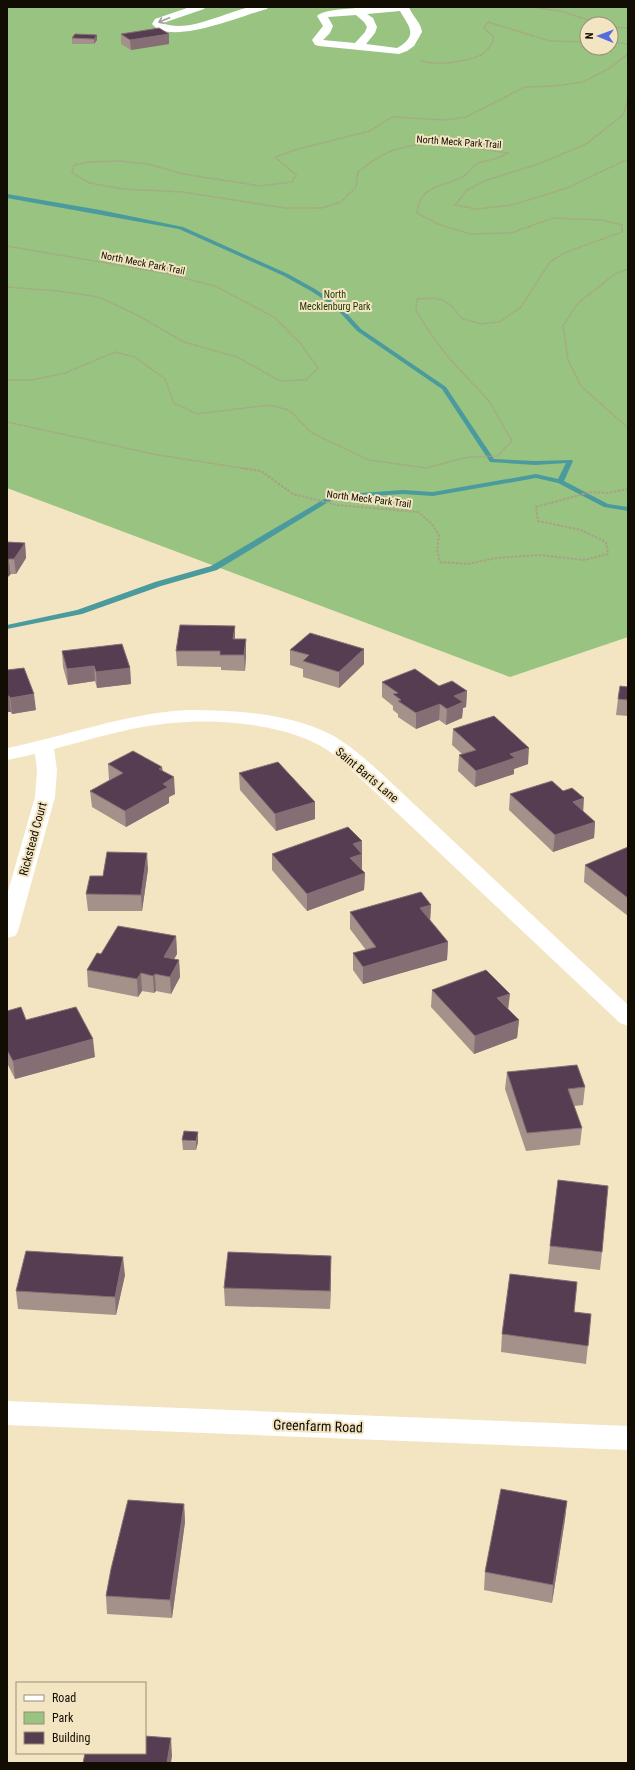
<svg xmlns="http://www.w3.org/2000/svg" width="635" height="1770" font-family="'Roboto Condensed',sans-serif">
	<rect width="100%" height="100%" fill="#f3e5c2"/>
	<path fill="#98c380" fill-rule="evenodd" d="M7,7H628V637L510,677L7,488ZM587,24H611V48H587Z"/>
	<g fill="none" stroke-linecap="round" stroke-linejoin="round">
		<path fill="#4b9a9e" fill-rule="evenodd" d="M7,194L100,210L183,227L288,274L315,289L339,305L361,329L446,387L494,459L535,461L572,460L573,461L564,481L608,504L628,507V511L604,507L558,483L536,478L433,496L403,494L335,498L217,570L161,586L82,614L7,629V625L77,610L155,582L211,566L331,495L403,490L433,492L536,474L558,479L566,463L535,465L490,462L442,389L357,331L335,307L311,291L284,276L179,229L7,198Z"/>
		<path stroke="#aba085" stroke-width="1.5" stroke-dasharray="1.5 1" stroke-linecap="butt" d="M533,7L564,12L599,24
			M611,27L628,28
			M611,42L628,44
			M421,60C432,67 474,61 484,53C490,48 492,43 494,37L484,28L488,22L550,41L587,42
			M628,99L623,115L586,144L541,163L487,180L467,190L455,205L477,209L512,205L567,188L628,159
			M7,246L164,273L215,286L274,317L300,343L318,368L306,380L280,381L237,357L184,342L139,316L99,297L58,291L7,287
			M628,269L615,274L578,303L563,326L568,360L581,386L628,428
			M7,380H32L65,373L115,352L135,357L165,379L174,403L197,414L269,405L289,410L312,433L369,460L426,468L468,457L497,456L512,441L489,401L448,357L429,331L416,311L417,299L432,298L443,300L452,306L461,318L481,324L499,322L521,307L550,262L564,253L622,232V225L602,220L553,218L511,233L471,234L440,225L417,213C420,183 445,188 465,175C470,172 473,165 479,163C490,159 496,160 508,153C474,148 435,139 401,148C384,152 371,162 358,172L356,187L341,202L322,208H285L183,192L123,189L90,183L72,173L74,165L89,162L119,161L148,164L183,174L261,186L292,182L296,175L275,157L298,149L370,131L392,117L445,120L466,117L525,87L555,86L583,82L608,69L628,54
			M7,422L158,455L248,469"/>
		<path stroke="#aba085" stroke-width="2" stroke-dasharray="2.5 1.5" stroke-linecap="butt" d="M242,468L261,471L293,494L337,505L418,512L431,523L439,535L437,550L440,562L468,564L496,558L540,555L584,560L608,554L606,542L581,530L538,521L536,507L590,492L608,493L628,489"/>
		<path fill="#fff" fill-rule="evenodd" d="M190,7H205L204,9L163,23C186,34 226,12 250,7C255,6 262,7 268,7L267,9C243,15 170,47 152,24L155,19Z
			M409,7C412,16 421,22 422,32L414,46L407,51L399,54L319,46L315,45L312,40L323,26L317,16C325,6 394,7 409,7ZM400,11C409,27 419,35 397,48L366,44L375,33L377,27L373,18L367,14ZM356,15L364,22L367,27L365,32L355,43L323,40L330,33L333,26L328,17Z
			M188,710C235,710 287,713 330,734C349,744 365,759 381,773L628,1005V1026L620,1023L342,761C331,752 319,744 306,739C263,721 201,718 155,725C121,730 88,740 54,749L57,770L55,797L18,931L15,936L7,938V895L35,797L37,770L35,754L7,760V748C67,736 126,713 188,710Z
			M7,1401L628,1426V1450L7,1425Z"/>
	</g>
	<path fill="#a4918a" d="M121,34H169V44L131,50L121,44Z
		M97,35V40L94,44H72V38Z
		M7,542L25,543L26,558L16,574H11Z
		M235,639L246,655L245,671L221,670V667L177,666L176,651Z
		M290,650L364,664L339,688L303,677V669L290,665Z
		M62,651L130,668L131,684L97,688L95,681L68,685L63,667Z
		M7,670L36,710L12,714L11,712H7Z
		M382,682L439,686L467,691L466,707L463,708L462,718L446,725L439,720L416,729L398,717V714L393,710V706L382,697Z
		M628,687V716L616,715L618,699Z
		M453,729L528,764L514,769V774L475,787L458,771L459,755L462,754L452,745Z
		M108,764L162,767L163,771L175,794L169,797V803L126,827L92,807L90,791L109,780Z
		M239,773L315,802V819L276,831L240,790Z
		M510,794L583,811L595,822L594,838L553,852L509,810Z
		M628,847V916L584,882L585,865Z
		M362,853V870L365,873L364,890L307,911L272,870V854Z
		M148,869L142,911H88L86,894L103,876Z
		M431,905L430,921L448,942L447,960L363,984L353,970V953L366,950L350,929V912Z
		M176,936L177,954L174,959L179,960L180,977L171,994L156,991L154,993L142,991L138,997L88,987L87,970L101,954Z
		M432,990L508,1010L519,1020L517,1038L474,1054L431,1007Z
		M7,1011L26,1020L95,1057L15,1079L7,1063Z
		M507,1072L585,1087L583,1105L574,1106L582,1128L580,1145L526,1151L505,1089Z
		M182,1140L198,1142L196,1150H183Z
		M550,1246L602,1252L600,1270L548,1264Z
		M331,1274L330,1309L225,1306L224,1288Z
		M125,1275L116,1315L18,1309L16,1291Z
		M574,1312L591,1314L586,1364L501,1352L502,1334Z
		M567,1501L565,1519L552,1603L484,1590L485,1572Z
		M184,1504L185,1522L172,1618L107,1614L106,1596Z"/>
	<path fill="#856f74" d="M169,34V44L131,50L130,40Z
		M97,35V40L94,44V39Z
		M25,543L26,558L16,574L14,559Z
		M9,559L11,574L7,578V561Z
		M235,626V641L233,639Z
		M246,639V655L245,671L244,655Z
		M364,649V664L339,688V672Z
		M94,666L95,681L68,685L67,669Z
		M130,668L131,684L97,688L96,672Z
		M467,691L466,707L463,708L462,718L446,725L447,709L454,696Z
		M34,694L36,710L12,714L10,698Z
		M7,696H9L11,712H7Z
		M440,704L439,720L416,729V713Z
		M529,748L528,764L514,769V774L475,787L476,771L510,754Z
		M162,767L163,783L174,777L175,794L169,797V803L126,827L125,811L159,769Z
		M584,798L583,815L573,802Z
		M315,802V819L276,831L275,814Z
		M595,822L594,838L553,852L555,835Z
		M362,841V870L350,858L353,844Z
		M147,853L148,869L142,911L141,895Z
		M365,873L364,890L307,911V894Z
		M431,905L430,922L420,908Z
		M176,936L177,954L165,974L164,957Z
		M448,942L447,960L363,984V967Z
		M179,960L180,977L171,994L170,977Z
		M141,973L142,991L138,997L137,979Z
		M155,974L156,991L154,993L153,976Z
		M510,994L508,1011L497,998Z
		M519,1020L517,1038L474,1054L475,1036Z
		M93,1039L95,1057L15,1079L13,1061Z
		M198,1132V1142L196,1150V1141Z
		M331,1256V1274L330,1309V1291Z
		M123,1257L125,1275L116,1315L115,1297Z
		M567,1501L565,1519L552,1603L553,1585Z
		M184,1504L185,1522L172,1618L170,1600Z
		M171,1738L172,1756L171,1763H167Z"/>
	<path fill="#563d52" stroke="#856f74" d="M159,28L169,34L130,40L121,34Z
		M75,34L97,35L94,39L72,38Z
		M7,542L25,543L14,559H9L7,561Z
		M180,625L235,626L233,639H246L244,655H220V651H176Z
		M310,633L364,649L339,672L303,661L309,655L290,650Z
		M122,644L130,668L96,672L94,666L67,669L62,651Z
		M24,668L34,694L10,698L9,696H7V670Z
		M415,669L439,686L452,681L467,691L454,696L463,702L447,709L440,704L416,713L398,701L401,700L393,694L398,693L382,682Z
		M620,686L628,687V700L618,699Z
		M494,716L529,748L510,754L515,758L476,771L459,755L476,750L453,729Z
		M133,751L162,767L159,769L174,777L163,784L168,787L125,811L90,791L123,773L108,764Z
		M278,762L315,802L275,814L239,773Z
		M552,781L563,791L572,788L584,798L573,802L595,822L555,835L510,794Z
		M348,827L362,841L353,844L362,854L350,858L365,873L307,894L272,854Z
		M628,847V898L585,865Z
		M107,852L147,853L141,895L86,894L90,876H103Z
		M421,892L431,905L420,908L448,942L363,967L353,953L376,947L350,912Z
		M118,926L176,936L164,957L179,960L170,977L155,974L153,976L141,973L137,979L87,970L97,953L101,954Z
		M486,970L510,994L497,998L519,1020L475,1036L432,990Z
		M21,1007L26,1020L76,1007L93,1039L13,1061L7,1050V1011Z
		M577,1065L585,1087L568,1089L582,1128L527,1133L507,1072Z
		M184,1131L198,1132L196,1141L182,1140Z
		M558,1180L608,1186L602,1252L550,1246Z
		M26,1251L123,1257L115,1297L16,1291Z
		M228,1252L331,1256L330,1291L224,1288Z
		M510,1274L577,1282L574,1312L591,1314L588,1346L502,1334Z
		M501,1489L567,1501L553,1585L485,1572Z
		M128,1500L184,1504L170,1600L106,1596L111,1569Z
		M145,1736L171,1738L167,1763H83L85,1753H145Z"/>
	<defs><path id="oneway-shaft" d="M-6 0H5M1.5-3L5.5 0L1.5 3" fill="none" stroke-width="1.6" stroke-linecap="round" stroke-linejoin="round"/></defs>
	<use stroke="#a09e9a" href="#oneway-shaft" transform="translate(164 20) rotate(157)"/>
	<g text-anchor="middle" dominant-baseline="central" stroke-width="4" stroke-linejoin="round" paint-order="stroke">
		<g font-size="10" fill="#120d03" stroke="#f3e5c2">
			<text transform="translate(459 142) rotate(4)">North Meck Park Trail</text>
			<text transform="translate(143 263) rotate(11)">North Meck Park Trail</text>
			<text transform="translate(369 499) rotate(7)">North Meck Park Trail</text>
		</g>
		<g font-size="10" fill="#1a3504" stroke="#f3e5c2">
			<text x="335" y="294">North<tspan x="335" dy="12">Mecklenburg Park</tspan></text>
		</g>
		<g font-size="12" fill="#120d03" stroke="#f3e5c2">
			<text transform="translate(367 775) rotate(40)">Saint Barts Lane</text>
			<text transform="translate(33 839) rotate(-75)">Rickstead Court</text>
		</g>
		<g font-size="14" fill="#120d03" stroke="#f3e5c2">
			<text transform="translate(318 1426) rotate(2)">Greenfarm Road</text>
		</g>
	</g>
	<rect width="635" height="1770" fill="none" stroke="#120d03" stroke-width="16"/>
	<rect x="16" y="1682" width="130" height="72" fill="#f3e5c2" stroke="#998f76"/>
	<rect x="24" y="1695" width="20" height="6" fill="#ffffff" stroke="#998f76"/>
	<text x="52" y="1702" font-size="12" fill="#120d03">Road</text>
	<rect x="24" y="1712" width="20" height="12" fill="#98c380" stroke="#998f76"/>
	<text x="52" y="1722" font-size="12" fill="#120d03">Park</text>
	<rect x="24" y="1732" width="20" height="12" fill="#563d52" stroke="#998f76"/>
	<text x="52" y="1742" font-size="12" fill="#120d03">Building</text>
	<g transform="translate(599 36) rotate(271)"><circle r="19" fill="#f3e5c2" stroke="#998f76"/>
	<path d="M0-3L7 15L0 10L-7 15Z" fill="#576be1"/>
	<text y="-6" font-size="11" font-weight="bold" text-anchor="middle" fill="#120d03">N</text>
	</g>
</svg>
